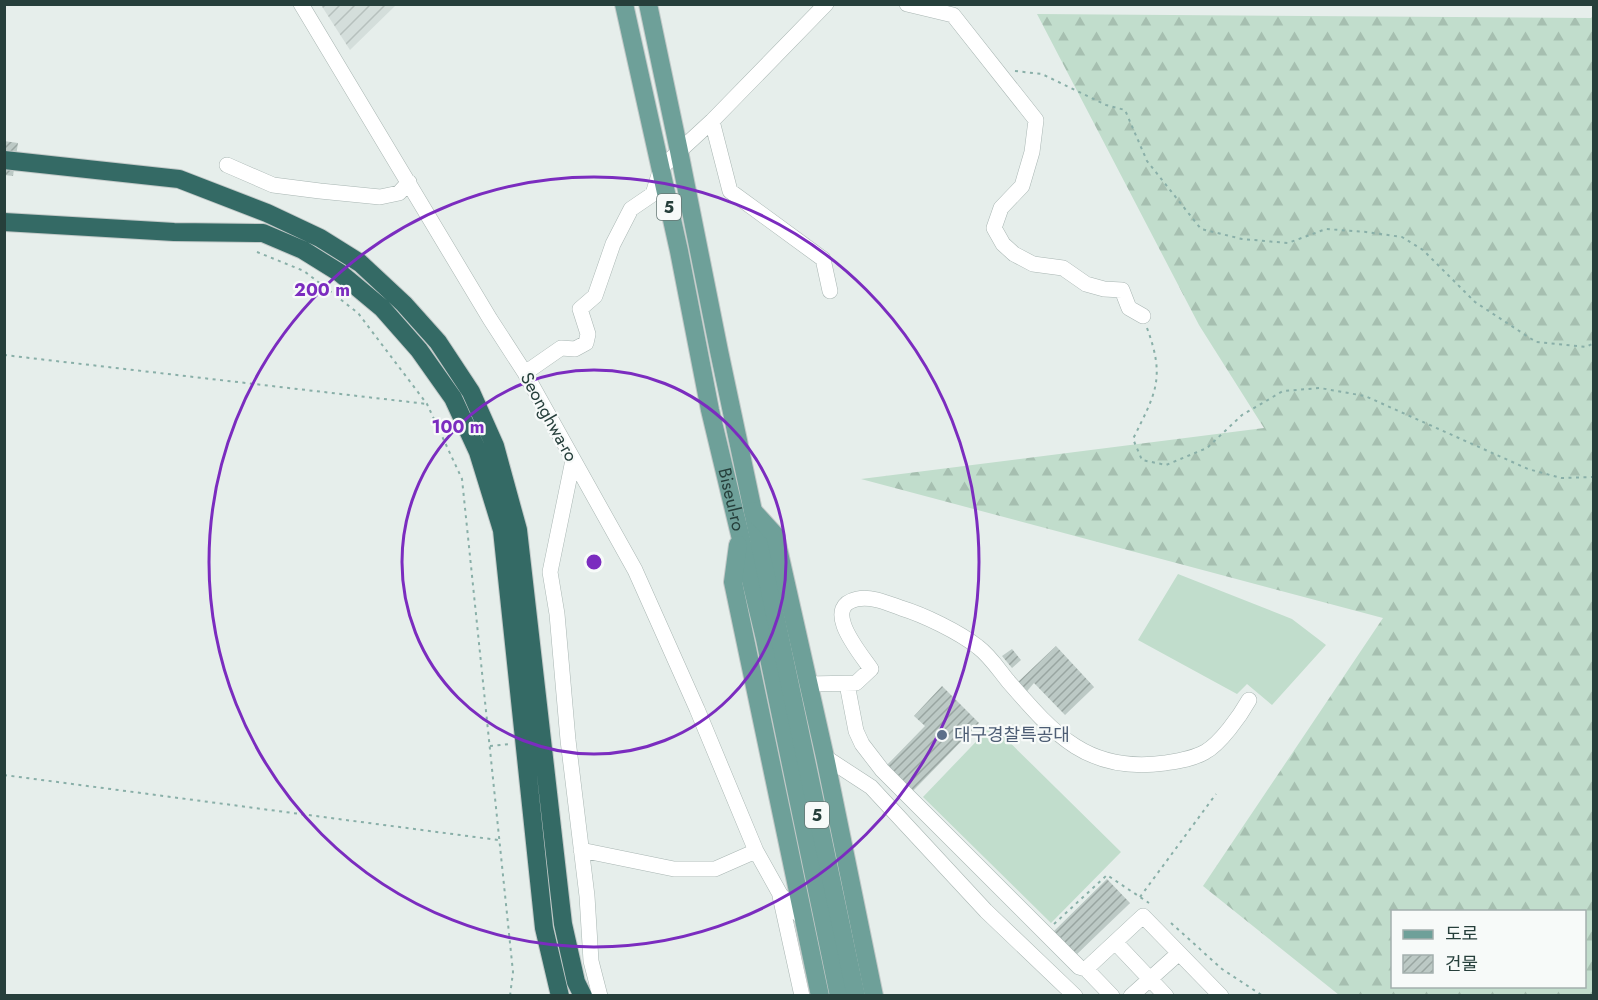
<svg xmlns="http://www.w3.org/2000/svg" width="1598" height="1000" font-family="Jost,'Noto Sans KR',sans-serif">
	<defs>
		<pattern id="industrial-furrows" width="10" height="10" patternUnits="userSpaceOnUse" patternTransform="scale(1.5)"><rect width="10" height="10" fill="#d4dedb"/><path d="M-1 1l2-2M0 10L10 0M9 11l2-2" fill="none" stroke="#b6c0bd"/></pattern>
		<pattern id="forest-firs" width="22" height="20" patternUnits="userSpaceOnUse" patternTransform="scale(1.5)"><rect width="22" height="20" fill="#c1ddcc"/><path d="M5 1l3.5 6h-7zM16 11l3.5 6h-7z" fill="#a6bfb0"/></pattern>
		<pattern id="building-hatch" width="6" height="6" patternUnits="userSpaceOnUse" patternTransform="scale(1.5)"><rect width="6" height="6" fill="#bcc9c5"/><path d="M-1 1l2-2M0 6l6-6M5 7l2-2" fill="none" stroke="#99a5a1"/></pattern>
	</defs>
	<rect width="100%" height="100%" fill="#e6eeeb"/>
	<path fill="url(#industrial-furrows)" d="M321,5H396L350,50Z"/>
	<path fill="url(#forest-firs)" fill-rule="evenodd" d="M1037,14L1591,18L1593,16V995H1339L1203,886L1383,618L861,479L1264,428L1199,325ZM1392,912H1584V986H1392Z"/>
	<path fill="#c1ddcc" d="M1178,574L1292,619L1326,645L1272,705L1247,684L1237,694L1138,640Z
		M992,725L1121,852L1051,923L923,797Z"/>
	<path fill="url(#building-hatch)" d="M4,141L18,143L13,176L4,175Z
		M1056,646L1094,687L1065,715L1034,683L1027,691L1018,682Z
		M1012,649L1021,660L1012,668L1002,656Z
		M942,686L979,723L913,791L887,765L925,726L914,716Z
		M1107,879L1130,903L1074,957L1051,934Z"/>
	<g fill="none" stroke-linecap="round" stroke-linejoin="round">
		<defs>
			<path id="minor" d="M301,4L490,319L525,373L635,570L697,709L756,851L780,894L805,921
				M907,4L953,15L1036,120L1032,152L1022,186L1001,208L994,228L1003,244L1014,254L1033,264L1063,268L1086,284L1104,289L1122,290L1129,308L1143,316
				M712,121L730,191L823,259L830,291
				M227,165L273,185L320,191L380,197L399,193L409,182
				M525,373L561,348L575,349L586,343L588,334L580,309L595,296L613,244L631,209L653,194L661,168L712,121L826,4
				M573,460L550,572L557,614L568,740L587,896L591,961L600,996
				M808,684L856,683L871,669C861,654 820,607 857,599C872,596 887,603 901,608C924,615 959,632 978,647C990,656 999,670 1008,681C1054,734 1088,774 1165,763C1178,761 1193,759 1205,752C1220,744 1240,716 1249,700
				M847,684L856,731L862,744L882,770L1079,967L1086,969
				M825,757L871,787L986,911L1075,996
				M581,850L674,869H715L756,851
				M780,896L802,996
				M1115,942L1166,996
				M1112,996L1086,969L1143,916L1221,996
				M1131,996L1179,953"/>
			<g id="major">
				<path id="s1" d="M624,4L679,251L710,410L765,639L839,996"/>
				<path d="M648,4L679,151L719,351L856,996"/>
				<path d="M753,511L775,535L825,757L874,996"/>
				<path d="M738,545L733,582L820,996"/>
			</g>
			<path id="highway" d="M4,160L179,179L267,213L320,238L360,263L404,304L438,342L471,392L495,446L518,530L563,924L576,982L583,996
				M4,222L174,232L263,233L303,250L340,273L382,308L419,350L453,398L478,452L502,530L544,928L560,996"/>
		</defs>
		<use href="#minor" stroke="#a9b6b3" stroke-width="16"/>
		<use href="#major" stroke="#c2c9c8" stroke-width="20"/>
		<use href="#highway" stroke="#c2c9c8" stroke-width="20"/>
		<path stroke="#89afa8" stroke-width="2" stroke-dasharray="3 4.5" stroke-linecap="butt" d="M1015,71L1042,74L1106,105L1125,110L1147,161L1201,229L1242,239L1288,243L1326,229L1366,232L1402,237L1423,250L1475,302L1536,342L1586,347L1594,343
			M257,252L304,271L358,313L427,404L462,479L513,972L510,996
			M1147,328C1166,379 1155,394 1133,439L1142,460L1166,465L1207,448L1242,415L1283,391L1320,388L1365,396L1528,469L1561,478L1594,477
			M4,355L427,404
			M490,746L511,744
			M4,775L498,840
			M1140,897L1216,794
			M1171,923L1222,969L1263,996
			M1054,924L1107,875L1149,903"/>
		<use href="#minor" stroke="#fff" stroke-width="15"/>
		<use href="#major" stroke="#6ea099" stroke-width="18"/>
		<use href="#highway" stroke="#346a65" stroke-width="18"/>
	</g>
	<g fill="none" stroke="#7b2cbf" stroke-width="3">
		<circle cx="594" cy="562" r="192"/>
		<circle cx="594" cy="562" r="385"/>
	</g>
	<circle fill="#5c6f8a" stroke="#f7faf9" stroke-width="2" cx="942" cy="735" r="6"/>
	<g text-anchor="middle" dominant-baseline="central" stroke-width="4.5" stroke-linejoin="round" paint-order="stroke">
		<g fill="#f7faf9" stroke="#657774" stroke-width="1.5">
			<rect x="657" y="194" width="24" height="26" rx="4.5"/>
			<rect x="805" y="802" width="24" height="26" rx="4.5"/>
		</g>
		<g font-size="16" font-weight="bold" fill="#263f3b">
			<text x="669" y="207">5</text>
			<text x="817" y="815">5</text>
		</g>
		<g font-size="18" fill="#263f3b" stroke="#f7faf9">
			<text transform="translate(549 417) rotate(61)">Seonghwa-ro</text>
			<text stroke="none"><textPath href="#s1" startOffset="507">Biseul-ro</textPath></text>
		</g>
		<g font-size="18" fill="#4e5e75" stroke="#f7faf9" text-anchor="start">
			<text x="954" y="735">대구경찰특공대</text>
		</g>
	</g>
	<circle cx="594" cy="562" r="9" fill="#7b2cbf" stroke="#f7faf9" stroke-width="3"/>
	<g font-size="18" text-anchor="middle" font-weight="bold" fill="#7b2cbf" stroke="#f7faf9" stroke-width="4.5" stroke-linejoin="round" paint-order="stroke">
		<text x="322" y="296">200 m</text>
		<text x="458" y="433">100 m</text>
	</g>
	<rect width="1598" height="1000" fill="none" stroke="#263f3b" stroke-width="12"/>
	<rect x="1391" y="910" width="195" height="78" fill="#f7faf9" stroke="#a3afad" stroke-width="1.5"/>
	<rect x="1403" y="930" width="30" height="9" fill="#6ea099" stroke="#a3afad" stroke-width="1.5"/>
	<text x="1445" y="940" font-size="18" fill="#263f3b">도로</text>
	<rect x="1403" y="955" width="30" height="18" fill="url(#building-hatch)" stroke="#a3afad" stroke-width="1.5"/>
	<text x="1445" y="970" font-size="18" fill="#263f3b">건물</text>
</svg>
